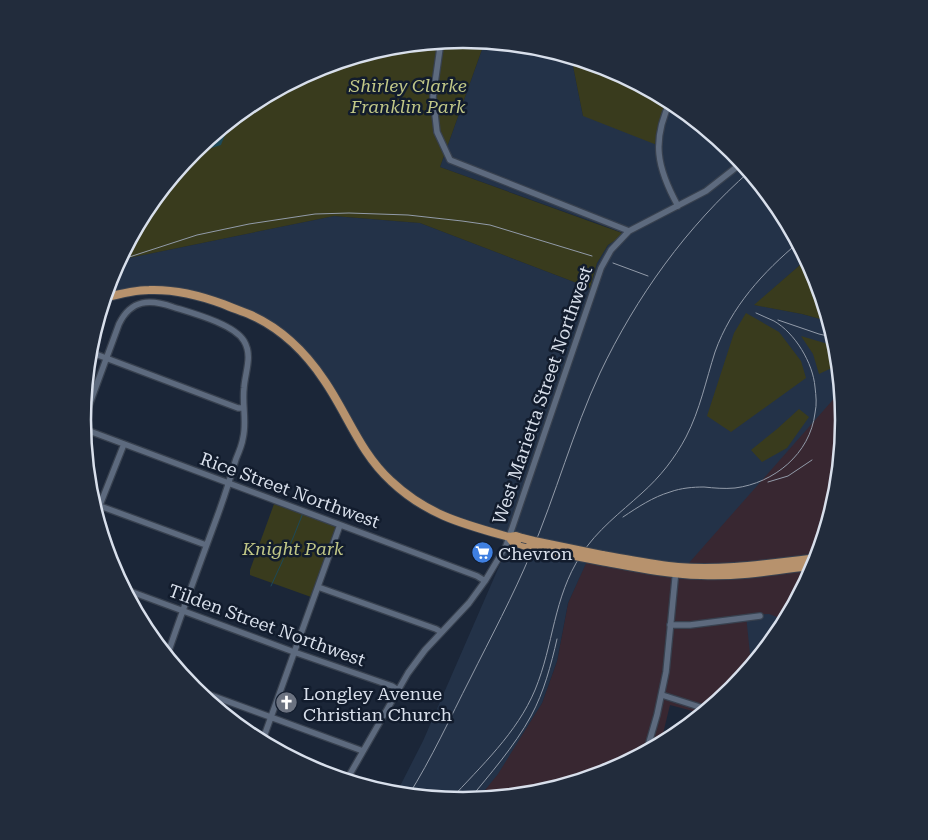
<svg xmlns="http://www.w3.org/2000/svg" width="928" height="840" font-family="'Roboto Serif',serif">
	<rect width="100%" height="100%" fill="#1b2638"/>
	<path fill="#382731" d="M838,394L843,395L845,420L838,495L816,566L781,632L733,690L704,714L670,705L660,746L610,772L538,794L477,800L498,773L542,703L557,661L568,603L588,558Z"/>
	<path fill="#233248" d="M485,41L539,46L571,56L583,116L672,101L676,103L734,151L781,208L808,258L755,305L802,314L831,322L838,346L843,395L838,394L681,572L588,559L568,603L557,661L542,703L498,774L477,800L464,801L396,794L423,741L511,539L421,508L378,466L298,347L233,305L180,291L114,292L105,297L112,274L119,260L334,216L420,223L590,288L597,263L608,245L624,233L440,167Z
		M769,614L777,617L785,623L781,632L756,663L751,664L746,615Z"/>
	<path fill="#393b1d" d="M464,39L485,41L440,167L625,234L608,245L597,263L590,288L420,223L334,216L119,260L147,208L195,150L252,103L318,68L390,46Z
		M571,56L610,68L672,101L657,145L583,116Z
		M808,258L816,274L831,322L802,314L754,305Z
		M746,313L779,332L801,361L806,378L731,432L707,416L734,333Z
		M801,336L838,347L840,364L819,374L813,354Z
		M799,409L809,417L787,448L762,462L751,450L777,429Z
		M274,504L337,526L311,597L250,575V570Z"/>
	<path fill="#1d4958" d="M250,105C245,117 233,124 226,134C224,137 222,142 221,145L205,150L197,148Z"/>
	<g fill="none" stroke-linecap="round" stroke-linejoin="round">
		<path stroke="#1d4958" stroke-width="1" d="M271,586L293,538L303,513"/>
		<defs>
			<path id="minor" d="M441,41L433,97L437,132L450,160L629,231
				M671,100C651,141 657,168 678,206
				M90,352L238,408H244
				M83,422L119,324C131,299 150,299 173,307C192,313 234,324 244,341C253,356 245,372 244,388C242,405 247,422 243,438C242,445 239,452 236,459C230,479 224,498 217,517C200,563 183,609 167,656
				M84,429L477,576L485,581
				M100,506L206,545
				M96,515L124,444
				M318,587L436,629L441,632
				M124,589L294,652L392,686L398,690
				M670,625H690L760,616
				M194,689L363,751
				M662,695L709,710
				M262,742L340,525
				M646,753L657,715L666,672L676,569
				M346,781L408,673L425,650L469,603L485,581L506,546L601,268L611,250L629,231L706,191L743,162"/>
			<path id="major" d="M104,298C119,294 134,290 149,290C175,289 199,295 223,304C232,308 242,311 251,315C282,329 306,353 324,380C347,413 360,453 391,481C427,515 463,524 509,537L516,536L522,538
				M509,537L513,542L529,547
				M602,555C627,559 653,565 678,567C725,571 772,563 819,558
				M601,561C634,567 667,574 701,575C739,577 778,570 817,565"/>
		</defs>
		<use href="#minor" stroke="#38414f" stroke-width="8"/>
		<use href="#major" stroke="#38414f" stroke-width="10"/>
		<use href="#minor" stroke="#5d6a7e" stroke-width="5.5"/>
		<use href="#major" stroke="#b7926d" stroke-width="8"/>
		<path stroke="#929ba9" stroke-width="1" d="M120,260L197,235L249,224L315,214L349,213L408,215L462,221L490,225L592,256
			M613,263L648,276
			M778,320L819,334L836,338
			M768,482L788,476L812,460
			M623,517C638,507 653,497 670,492C681,488 693,487 704,487C714,488 724,489 735,488C774,483 810,454 815,413C817,404 816,396 815,387C813,363 795,333 774,321C768,318 762,316 756,313
			M408,796C432,758 450,718 470,679C491,637 513,596 531,553C556,494 573,431 600,373C636,297 687,226 750,171
			M450,800C481,766 517,733 535,690C554,644 553,598 581,555C597,530 620,513 642,493C660,477 675,458 686,437C700,410 706,380 715,352C731,307 763,272 799,242
			M468,801C490,774 514,747 531,716C544,692 551,665 557,639"/>
		<defs>
			<path id="major-bridge" d="M522,538L534,541L602,555
				M529,547L601,561"/>
		</defs>
		<use href="#major-bridge" stroke="#38414f" stroke-width="10" stroke-linecap="butt"/>
		<use href="#major-bridge" stroke="#b7926d" stroke-width="8"/>
	</g>
	<defs>
		<symbol id="supermarket-disc" viewBox="-11 -11 22 22"><circle r="9.5" fill="#3f7fe0" stroke="#121c2d"/><path d="M-6-5.5h2.5l.6 2H6L4.5 2H-2.5L-4.4-4H-6ZM-1.5 3.2a1.3 1.3 0 1 0 .1 0ZM3 3.2a1.3 1.3 0 1 0 .1 0Z" fill="#fff"/></symbol>
		<symbol id="church-disc" viewBox="-11 -11 22 22"><circle r="9.5" fill="#6b7280" stroke="#121c2d"/><path d="M-1.2-6h2.4v3.5h3.3v2.4h-3.3V6h-2.4V-.1h-3.3v-2.4h3.3Z" fill="#fff"/></symbol>
	</defs>
	<g fill-rule="evenodd">
		<use href="#supermarket-disc" x="470" y="540" width="25" height="25"/>
		<use href="#church-disc" x="274" y="690" width="25" height="25"/>
	</g>
	<g text-anchor="middle" dominant-baseline="central" stroke-width="5" stroke-linejoin="round" paint-order="stroke">
		<g font-size="18" font-style="italic" fill="#c1c787" stroke="#121c2d">
			<text x="408" y="85">Shirley Clarke<tspan x="408" dy="21">Franklin Park</tspan></text>
			<text x="293" y="548">Knight Park</text>
		</g>
		<g font-size="18" fill="#d8dfeb" stroke="#121c2d">
			<text transform="translate(542 395) rotate(-71)">West Marietta Street Northwest</text>
			<text transform="translate(290 490) rotate(20)">Rice Street Northwest</text>
			<text transform="translate(267 625) rotate(20)">Tilden Street Northwest</text>
		</g>
		<g font-size="18" fill="#d8dfeb" stroke="#121c2d" text-anchor="start">
			<text x="498" y="553">Chevron</text>
			<text x="303" y="693">Longley Avenue<tspan x="303" dy="21">Christian Church</tspan></text>
		</g>
	</g>
	<path d="M0 0H928V840H0ZM91 420a372 372 0 1 1 744 0a372 372 0 1 1-744 0Z" fill="#222c3c" fill-rule="evenodd"/>
	<path fill="none" stroke="#d8dfeb" stroke-width="2.5" d="M91 420a372 372 0 1 1 744 0a372 372 0 1 1-744 0Z"/>
</svg>
